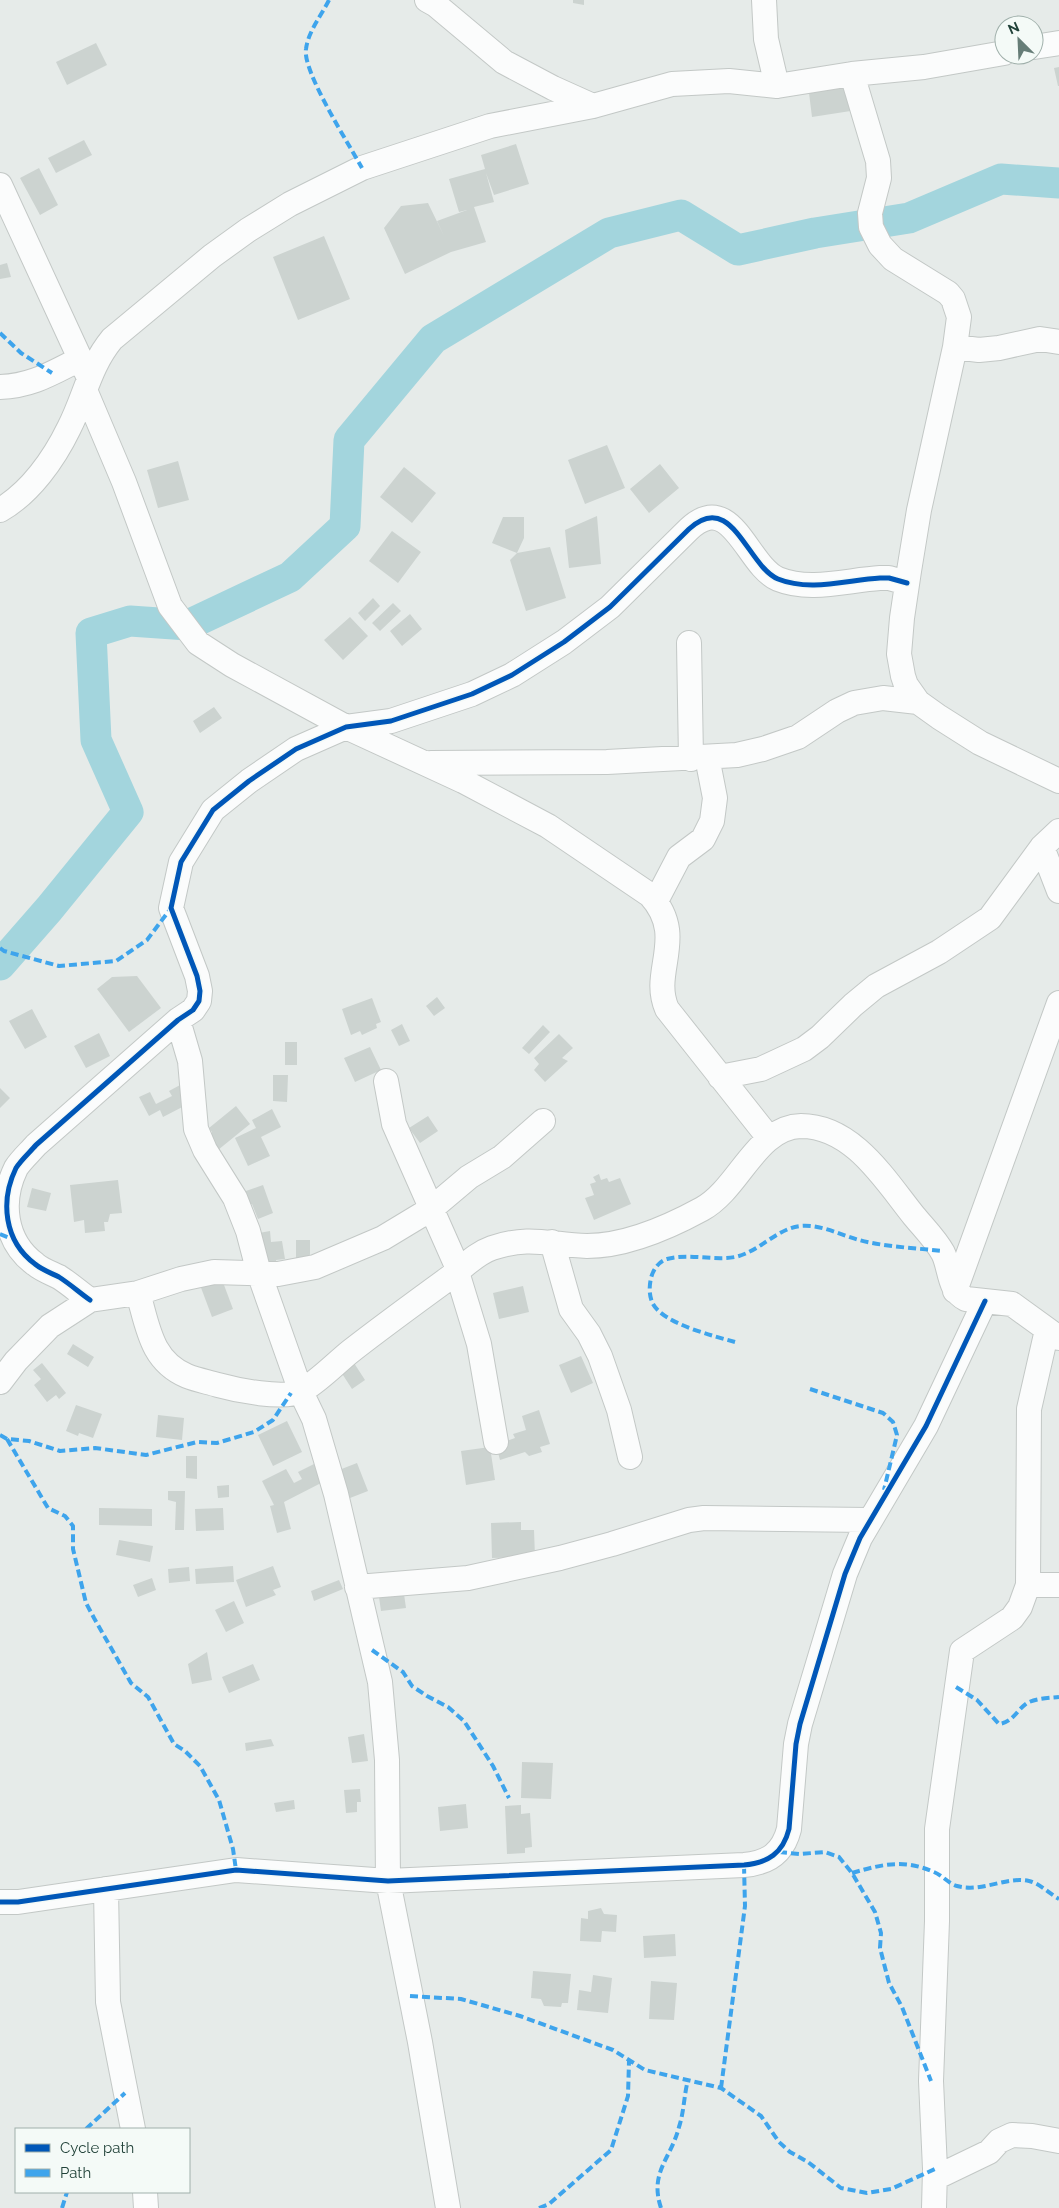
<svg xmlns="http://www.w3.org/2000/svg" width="1059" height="2208" font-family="Raleway,sans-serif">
	<rect width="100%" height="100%" fill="#e6ebe9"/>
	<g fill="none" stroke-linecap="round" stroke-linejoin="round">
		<path stroke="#a3d5dd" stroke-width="31" d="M0,965L49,909L128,812L96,740L91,633L130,621L188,625L290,577L345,526L349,440L433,339L609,233L681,215L738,250L815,233L909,218L1001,179L1059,183"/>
	</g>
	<path fill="#ccd3d0" d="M573,0H584V5L573,3Z
		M96,43L107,65L67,85L56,62Z
		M1059,67V86H1058L1054,68Z
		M852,84L857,110L812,117L809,93Z
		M84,140L92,155L56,173L48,158Z
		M516,144L529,184L494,195L486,173L494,202L474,207L486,242L451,252L405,274L384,228L401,206L428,203L444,236L437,221L467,210L459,212L449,179L485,169L481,155Z
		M39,168L58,205L40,215L20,178Z
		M324,236L350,299L298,320L273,257Z
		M7,263L11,277L0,279V265Z
		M607,445L625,488L585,504L568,460Z
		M178,461L189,500L158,508L147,470Z
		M660,464L679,488L649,513L630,489Z
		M404,467L436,493L412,523L380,497Z
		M597,516L601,564L569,568L565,530Z
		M503,517H524V538L517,553L492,543Z
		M392,531L421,552L398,583L369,561Z
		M550,547L566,598L526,611L510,560L517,553Z
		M373,598L380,606L365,621L358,613Z
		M393,603L401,611L380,631L372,623Z
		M410,614L422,629L402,646L390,631Z
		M350,617L368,636L343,660L324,640Z
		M214,707L222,718L200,733L193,721Z
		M137,976L161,1008L129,1032L97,989L112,977Z
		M437,997L445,1008L434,1016L426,1006Z
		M372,998L381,1022L376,1024L377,1028L362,1035L360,1031L351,1035L342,1009Z
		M32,1009L47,1037L25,1049L9,1021Z
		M402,1024L410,1041L399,1046L391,1030Z
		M543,1025L550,1032L529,1054L522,1048Z
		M99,1033L110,1056L86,1068L74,1046Z
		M559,1034L573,1048L562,1058L568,1061L545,1082L534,1070L539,1064L534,1058Z
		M285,1042H297V1065H285Z
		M370,1047L381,1070L355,1082L344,1058Z
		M273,1075H288L287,1102L273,1101Z
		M182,1084L192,1102L163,1117L160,1110L149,1116L139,1097L150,1092L156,1104L172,1096L169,1091Z
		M0,1088L10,1098L0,1108Z
		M236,1106L250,1124L218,1150L209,1139L212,1132L209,1128Z
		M272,1109L281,1127L261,1137L270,1156L248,1166L235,1138L256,1128L252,1120Z
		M428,1116L438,1131L420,1143L409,1128Z
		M599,1174L601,1180L607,1178L609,1182L620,1178L631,1204L594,1220L585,1198L594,1195L590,1184L596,1182L593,1177Z
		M118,1180L122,1213L110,1214L108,1222H104L105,1231L85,1233L84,1220L74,1222L70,1185Z
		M263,1185L273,1213L258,1219L252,1204L248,1205L243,1192Z
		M32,1188L51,1193L46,1211L27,1207Z
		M270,1231L271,1242L282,1241L285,1259L276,1260L277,1265L263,1267L259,1233Z
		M296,1240H310V1258H296Z
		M221,1277L233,1309L212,1317L200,1285Z
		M523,1286L529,1312L499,1319L493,1293Z
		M73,1344L94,1357L88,1367L67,1354Z
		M581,1356L593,1383L571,1393L559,1365Z
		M42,1363L66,1393L59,1399L56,1395L47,1402L34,1385L41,1379L33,1370Z
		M354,1363L365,1380L352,1389L341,1372Z
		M76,1405L102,1414L93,1438L79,1433L78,1436L66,1431Z
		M539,1410L550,1444L540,1447L542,1452L529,1456L525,1452L500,1460L496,1445L515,1438L513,1434L526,1430L522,1416Z
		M158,1415L184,1418L182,1440L156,1437Z
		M287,1421L302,1452L273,1466L258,1435Z
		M490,1447L495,1480L466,1485L461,1451Z
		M186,1456H197V1479L186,1478Z
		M357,1463L368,1491L350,1498L339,1470Z
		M314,1464L323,1482L284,1502L291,1529L277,1533L270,1506L274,1505L262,1481L286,1469L294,1483L302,1479L298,1472Z
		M229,1485V1497L218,1498L217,1486Z
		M168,1491H185L184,1530H175L176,1502L168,1500Z
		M99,1508L152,1509V1526L99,1525Z
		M223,1508L224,1530L196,1531L195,1509Z
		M521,1522V1530H534L535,1557L492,1558L491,1523Z
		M119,1540L153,1546L150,1562L116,1555Z
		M233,1566L234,1582L196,1584L195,1569Z
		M273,1566L281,1587L273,1590L276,1595L246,1607L236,1580Z
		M189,1567L190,1581L169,1583L168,1569Z
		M152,1578L156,1590L138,1597L133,1585Z
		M339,1580L343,1589L314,1601L311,1591Z
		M403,1587L406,1608L381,1611L378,1590Z
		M234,1601L244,1623L226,1632L215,1610Z
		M207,1652L212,1680L192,1684L188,1664Z
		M253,1664L260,1680L229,1693L222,1677Z
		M364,1734L368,1761L352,1763L348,1737Z
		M271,1739L274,1746L246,1751L245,1743Z
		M522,1762L553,1763L551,1799L521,1798Z
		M360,1789L361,1802H357V1812L346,1813L344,1790Z
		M294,1800L295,1809L276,1812L274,1803Z
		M466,1804L468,1828L440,1831L438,1807Z
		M521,1805V1814L530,1813L532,1847L525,1848V1853L507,1854L505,1806Z
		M601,1908L604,1914L617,1915L616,1932L602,1931L601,1942L580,1941L581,1918L588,1919V1911Z
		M675,1934L676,1956L644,1958L643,1936Z
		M533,1971L571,1974L568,2003H562L561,2007L544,2006L541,1999L531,1998Z
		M593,1975L612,1978L608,2013L577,2010L579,1990L591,1992Z
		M651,1981L677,1983L674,2020L649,2019Z"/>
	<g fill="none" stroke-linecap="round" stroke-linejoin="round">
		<defs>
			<path id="minor" d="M427,0L436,5L504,62L553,88L593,106
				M764,0L766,39L777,86
				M1034,47L1059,43
				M852,74L878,161L879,178L870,213L871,227L880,245L893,259L948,293L953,299L959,317L955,347L919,510L909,571L902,618L899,654L903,676L906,685L918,702L939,717L980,743L1059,781
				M0,185L89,378
				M955,347L979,350L999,348L1040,339L1059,342
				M0,387C32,386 52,373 80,359
				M85,390L124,482L170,606L198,643L232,665L346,727L463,781L548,826L650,895C688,937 650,971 667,1009L769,1138
				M0,510C30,493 54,459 69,428C85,397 89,367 112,339L212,256L248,230L290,204L362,168L490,126L593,106L672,84L729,81L777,86L852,74L924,67L1004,53
				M689,643L691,759
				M431,763L607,762L737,755L763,749L798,737L837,711L854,703L883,698L918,702
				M1042,847L1059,891
				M656,901L679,857L703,839L712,821L715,798L707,757
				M178,1020L190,1061L196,1129L205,1150L235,1198L248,1231L259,1273L301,1392L314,1419L336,1494L380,1682L387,1760L388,1881L420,2042L448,2208
				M720,1077L761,1069L804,1049L820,1037L853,1005L876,986L939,952L990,918L1042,847L1059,831
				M386,1081L394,1124L459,1271
				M552,1242L571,1309L589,1334L600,1356L619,1410L630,1457
				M457,1272L479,1344L496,1442
				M955,1291L1059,1003
				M138,1293C148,1327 151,1361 187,1376C197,1380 208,1382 218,1385C236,1390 284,1400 301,1391C317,1383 337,1362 351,1351C383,1326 416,1302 449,1278C464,1267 475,1254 492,1248C531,1235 549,1245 587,1246C625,1246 669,1227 702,1209C739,1189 756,1127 801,1126C853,1126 885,1180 914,1216C923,1227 936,1240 943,1253C951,1269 948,1290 966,1299L1012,1304L1059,1338
				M90,1300C80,1293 70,1284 59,1277C51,1273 42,1270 35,1264C4,1241 0,1201 16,1168C21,1160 30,1152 36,1145L178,1020L193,1010L199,1001L200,991L197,976L171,908L181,862L213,810L249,781L296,749L346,727L391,721L472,694L512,675L564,642L610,607L689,529C732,489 747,566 778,579C810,592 847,580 880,578H889L907,583
				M0,1382L16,1361L50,1326L90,1300L138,1293L181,1279L214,1272L278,1274L315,1267L383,1238L431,1209L469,1177L502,1157L543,1121
				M1028,1585H1059
				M357,1587L468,1578L560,1558L612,1544L689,1520L704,1518L869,1520
				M106,1889L108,2002L133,2129
				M0,1902H18L236,1870L388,1881L744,1865C768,1863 783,1853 789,1829L796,1744L800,1724L845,1574L860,1538L926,1426L985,1301
				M935,2178L989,2152L999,2141L1012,2135L1032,2136L1059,2141
				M145,2192L146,2208
				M934,2208L935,2169L931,2081L937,1921V1829L962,1651L1012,1618L1020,1607L1028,1585L1029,1409L1047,1330"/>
		</defs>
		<use href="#minor" stroke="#c3c8c6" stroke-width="26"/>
		<use href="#minor" stroke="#fbfcfc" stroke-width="24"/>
		<path stroke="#3ea4ec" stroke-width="4" stroke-dasharray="8 4" stroke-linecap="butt" d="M329,0C321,16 308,32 306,49C302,71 350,146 362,168
			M0,333L21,353L52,373
			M0,948L4,951L59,966L116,961L147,940L171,908
			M0,1234L12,1239
			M735,1342C714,1336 664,1324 653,1304C649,1296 649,1287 651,1278C653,1270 659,1261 667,1259C689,1253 713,1261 735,1257C759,1252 776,1229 800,1226C821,1224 840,1235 859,1240C886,1247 915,1248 942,1251
			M810,1389L883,1413L893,1422L897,1435L884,1490
			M0,1435L7,1439L29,1441L60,1451L95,1448L146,1455L197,1442L217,1443L254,1432L273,1420L291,1393
			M7,1439L48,1508L65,1516L73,1526V1549L86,1603L94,1618L131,1683L148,1697L174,1744L185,1751L200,1766L219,1800L233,1849L236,1870
			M372,1650L403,1672L412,1686L427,1696L448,1707L464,1721L493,1766L509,1798
			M956,1687L977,1700L999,1724C1013,1722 1016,1711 1027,1703C1037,1698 1049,1698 1059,1697
			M779,1852L800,1854L825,1852L839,1857L852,1873L875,1912L881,1933L880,1948L889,1983L902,2007L931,2081
			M852,1873C883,1864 904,1859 934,1872C942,1875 949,1884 957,1886C982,1893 1005,1876 1029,1881C1039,1883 1050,1894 1059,1899
			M410,1996L461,1999L520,2016L613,2050L645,2070L721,2088L761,2116L779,2142L790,2152L808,2162L841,2188L867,2193L891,2189L935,2169
			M721,2088L745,1906L744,1865
			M86,2129L125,2093
			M62,2208L67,2192
			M539,2208L549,2204L611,2150L628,2096L629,2061
			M661,2208C649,2172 671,2159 679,2127C684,2112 684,2095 688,2080"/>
		<defs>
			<path id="cycleway" d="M90,1300C80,1293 70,1284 59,1277C51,1273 42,1270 35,1264C4,1241 0,1201 16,1168C21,1160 30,1152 36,1145L178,1020L193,1010L199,1001L200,991L197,976L171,908L181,862L213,810L249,781L296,749L346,727L391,721L472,694L512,675L564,642L610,607L689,529C732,489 747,566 778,579C810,592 847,580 880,578H889L907,583
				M0,1902H18L236,1870L388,1881L744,1865C768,1863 783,1853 789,1829L796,1744L800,1724L845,1574L860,1538L926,1426L985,1301"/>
		</defs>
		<use href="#cycleway" stroke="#f4faf7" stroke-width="8"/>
		<use href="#cycleway" stroke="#0057b8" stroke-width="5"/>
	</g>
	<rect x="15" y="2128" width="175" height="65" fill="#f4faf7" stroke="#a0b0ab"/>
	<rect x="25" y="2144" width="25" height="8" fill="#0057b8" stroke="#a0b0ab"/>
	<text x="60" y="2153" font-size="15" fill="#214239">Cycle path</text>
	<rect x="25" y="2169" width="25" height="8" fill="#3ea4ec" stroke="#a0b0ab"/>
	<text x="60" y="2178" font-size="15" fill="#214239">Path</text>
	<g transform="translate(1019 40) rotate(336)"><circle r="24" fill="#f4faf7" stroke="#a0b0ab"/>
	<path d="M0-4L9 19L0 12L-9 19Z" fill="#667d77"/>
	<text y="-8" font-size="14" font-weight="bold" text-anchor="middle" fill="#214239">N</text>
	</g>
</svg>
